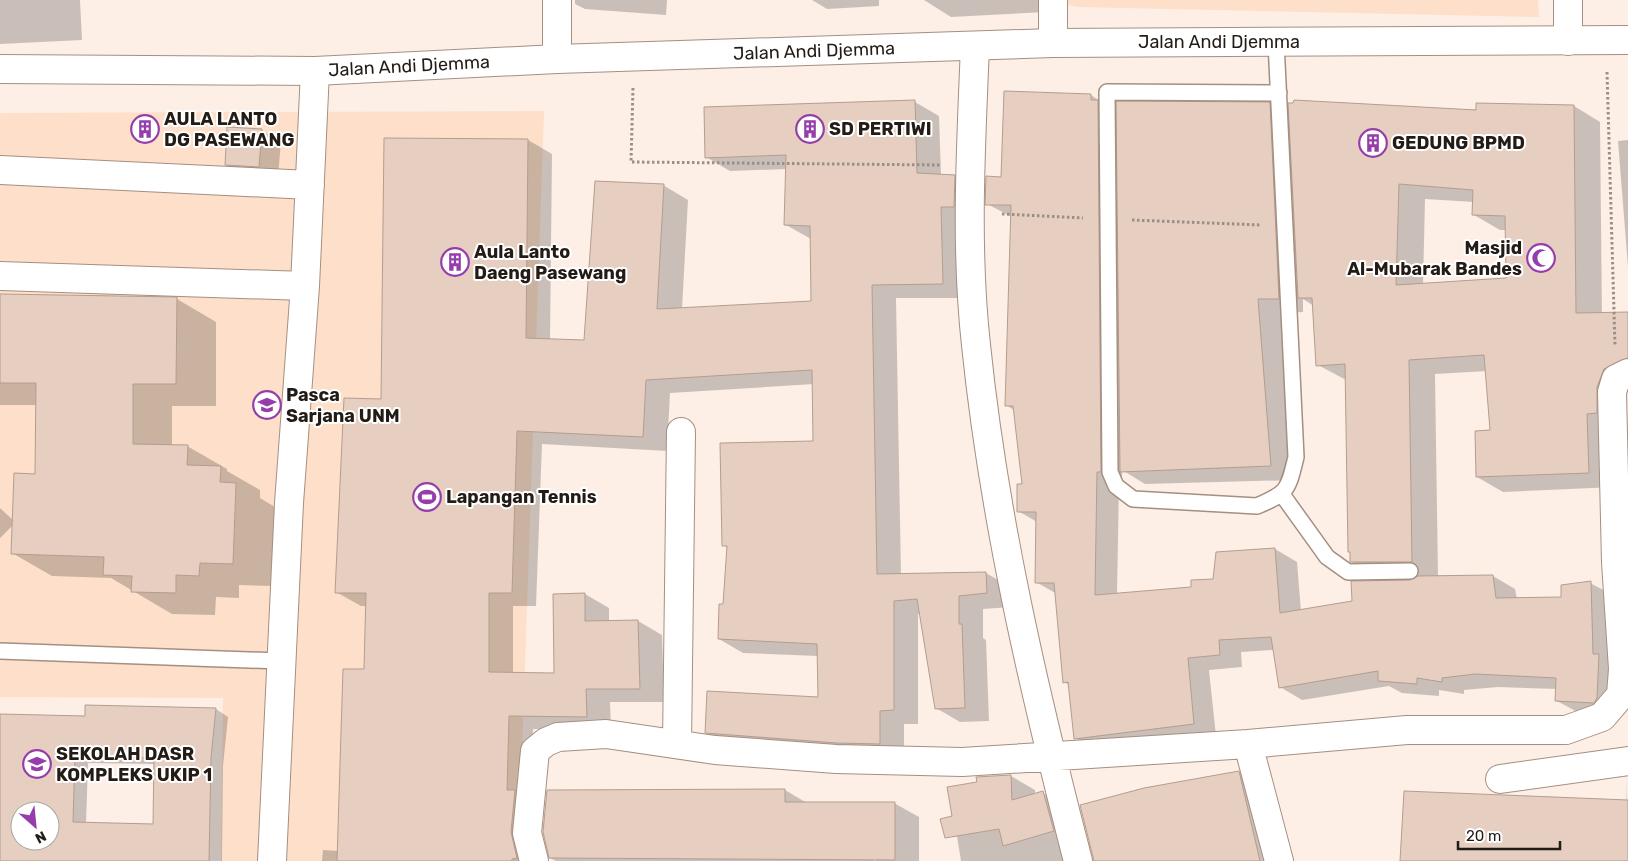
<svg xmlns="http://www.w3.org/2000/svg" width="1628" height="861" font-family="Rubik,sans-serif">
	<rect width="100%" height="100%" fill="#fdefe6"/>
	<path fill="#fddfca" d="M1054,0H1538L1539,17L1077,7Z
		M544,111L519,842L529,861H221L223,698L0,697V113Z"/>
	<path fill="#0003" fill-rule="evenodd" d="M0,0H80L82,40L0,44Z
		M575,0H667L666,15L585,9L575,4Z
		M812,0H879V6L827,9Z
		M924,0H1066L1067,7L1065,11L951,17Z
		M1091,95L1118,113L1269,104L1290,116L1574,106L1600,122L1602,319L1619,329L1623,403L1615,487L1503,492L1477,477L1492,432L1487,371L1435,374L1438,577L1493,576L1515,589L1517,599L1563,598L1590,583L1613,595L1628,697L1579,713L1557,701V689L1498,687L1464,690V694L1439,690V696L1402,693L1389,686L1302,700L1280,687L1274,650L1241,652L1242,667L1209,670L1216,736L1097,751L1075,738L1069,685L1064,682L1057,594L1036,582L1037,522L1018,511L1023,486L1014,410L1006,405L1012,217L987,204L1002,178ZM1425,199L1474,202V215L1500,230H1507V279L1423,285ZM1303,299L1314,306L1318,365L1346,380L1352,562L1378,577H1419L1354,602L1301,611L1297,562L1275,549L1217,553L1214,580L1193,588L1117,594L1119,484H1122V470L1145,484L1295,480L1282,313L1303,312Z
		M915,102L939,116L941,175L954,176L979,190L967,298H896L901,575L986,573L1010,587L1011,607L983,609V638L986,640L989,721L960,722L936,708L921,614H918V724H904V758L730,746L706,732L819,699L818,656L743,653L719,639L724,605L728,548L723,545L815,442L814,384L670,393L667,451L542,444L536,606H513V674H555L585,594L609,608V622L638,621L662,635L664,702H610L611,730L533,729L531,800L539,861H322L323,850L339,851L365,670L367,606H361L336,592L382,400L528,140L552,154L550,340L586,342L663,185L688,200L682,309L812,302L811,239L786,225L787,169L730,171L706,157Z
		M261,130L281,141L278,177L245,176L226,165Z
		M1628,140V267L1618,141Z
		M0,296L177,299L216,322V406H172V446H187L227,469V471L260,490V498L275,507L272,586L239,585V598L216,597L215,615L172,614L111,578L52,576L12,553L13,525L0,538V508L14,521L36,475L37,405H0Z
		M216,709L228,717L223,766L222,861H0V715L86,718ZM88,763L155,764L154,825L86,823ZM20,811H50V841H20Z
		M1239,772L1263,786L1281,861H1094Z
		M1011,776L1035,790V795L1043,793L1067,807L1082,861H961L949,788Z
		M1626,780L1628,861H1402L1626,802Z
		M785,790L807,803H894L919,817V861H876L874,858V861H556L550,858Z"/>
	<path fill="#e6cfc0" stroke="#b39d8e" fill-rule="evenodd" d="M1004,91L1091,94V100H1098L1101,472H1097L1095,595L1191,587V580L1213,579L1216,552L1275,548L1280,613L1352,601L1351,581L1410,580L1418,576L1493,575L1496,598L1561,597V585L1591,581L1593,654H1599L1597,698L1594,703L1555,701L1556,678L1475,674L1442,678V682L1417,678V684L1378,681V671L1279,688L1271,637L1219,640L1220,655L1188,658L1194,724L1074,739L1068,682L1063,683L1054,583H1035L1036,512H1017V484H1022L1013,406H1005L1011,205H985L986,176L1001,177Z
		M915,100L917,173L955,175L954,207H941L943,284L872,285L877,574L986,572L987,593L959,596V624H962L965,708L935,709L917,599L894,601V710L880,711V744L837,743L705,733L707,691L818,697L817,644L718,639L719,604H723L727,546H722L720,443L813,441L812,370L646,380L643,437L517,431L512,593H489V672L554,673L553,594L585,593V621L638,620L640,689H586L587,717L509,716L507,790H515L511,832L517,858L512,859V861H337L343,669H364L366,593H335L344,398L381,399L384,138L528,139L526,338L584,340L595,181L664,184L657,309L811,301L810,226L784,225L786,155L705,158L704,107Z
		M1294,100L1476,110V103L1574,105L1576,313L1628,312V358L1604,369L1597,387V413L1587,414L1589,473L1476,477L1475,431L1490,430L1484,355L1409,360L1412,562H1350V552H1348L1345,364L1316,366L1312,298H1298L1288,103H1293ZM1399,184L1473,190L1472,215L1505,216L1506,278L1396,285Z
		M1116,101L1270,102L1279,299H1258L1271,466L1120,472Z
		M227,127L262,129L259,167L225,165Z
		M0,294L177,297L176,384H133V444L188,445L187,465L221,466L220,482L236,483L233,564L200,563L199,576L176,575V593L131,592L132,576L103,575L104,557L11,554L14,473L35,474L36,383H0Z
		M85,705L216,708L211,758L209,861H0V714L85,716ZM75,757L154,758L153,824L73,822ZM20,811H50V841H20Z
		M1239,771L1260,861H1094L1080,805L1144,788Z
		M1011,775L1012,800L1043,791L1054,831L1003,846L999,829L945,838L940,819L952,816L947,787L977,782L976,777Z
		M785,789V802H895V860L549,858L543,832L547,790Z
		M1404,791L1628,800V861H1400Z"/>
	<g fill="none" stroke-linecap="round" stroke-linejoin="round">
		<defs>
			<path id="service" d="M1276,42L1296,457C1288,490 1288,493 1257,506L1133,499L1116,486L1110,472L1107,92L1279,93
				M1281,493L1327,557L1348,572L1410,571
				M0,651L280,661"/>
			<path id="minor" d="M1053,0V43
				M1568,0V41
				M975,46C971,145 965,246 976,345C994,520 1034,691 1078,861
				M557,59V0
				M0,170L310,185
				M0,276L305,286
				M677,744L681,432
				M1248,744L1279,861
				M1500,779L1628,761
				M272,861L289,503L305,286L315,71
				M534,861L527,833L535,751L546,742L558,737L606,734L715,750L836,759L962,762L1248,744L1407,730H1566L1602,717L1621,695L1623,669L1616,562L1612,392L1616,379L1628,373"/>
			<path id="secondary" d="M0,69L315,71L557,59L1053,43L1628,40"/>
		</defs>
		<use href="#service" stroke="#a58f81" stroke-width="18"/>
		<use href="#minor" stroke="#a58f81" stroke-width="30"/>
		<use href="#secondary" stroke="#a58f81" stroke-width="30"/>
		<path stroke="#9a8f87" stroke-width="3" stroke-dasharray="2.5 2.5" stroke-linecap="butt" d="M1607,72L1615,346
			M633,88L631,162L940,165
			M1002,214L1083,218
			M1132,220L1261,225"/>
		<use href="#service" stroke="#fff" stroke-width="15"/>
		<use href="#minor" stroke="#fff" stroke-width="28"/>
		<use href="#secondary" stroke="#fff" stroke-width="28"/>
	</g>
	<defs>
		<symbol id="building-ring" viewBox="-11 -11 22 22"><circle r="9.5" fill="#fff" stroke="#953eab" stroke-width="1.5"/><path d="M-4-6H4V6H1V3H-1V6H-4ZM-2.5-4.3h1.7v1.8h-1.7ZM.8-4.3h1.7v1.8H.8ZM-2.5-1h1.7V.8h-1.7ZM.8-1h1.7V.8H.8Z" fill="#953eab"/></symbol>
		<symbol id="mosque-ring" viewBox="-11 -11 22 22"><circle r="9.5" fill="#fff" stroke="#953eab" stroke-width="1.5"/><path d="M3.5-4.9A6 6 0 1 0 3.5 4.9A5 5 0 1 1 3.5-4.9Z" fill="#953eab"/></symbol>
		<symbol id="university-ring" viewBox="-11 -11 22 22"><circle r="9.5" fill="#fff" stroke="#953eab" stroke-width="1.5"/><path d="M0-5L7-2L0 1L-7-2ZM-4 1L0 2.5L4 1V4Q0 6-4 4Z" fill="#953eab"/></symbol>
		<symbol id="stadium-ring" viewBox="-11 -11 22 22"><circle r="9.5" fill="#fff" stroke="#953eab" stroke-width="1.5"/><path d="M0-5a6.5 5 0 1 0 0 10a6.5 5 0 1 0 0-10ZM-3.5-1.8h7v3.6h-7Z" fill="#953eab"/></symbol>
		<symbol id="school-ring" viewBox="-11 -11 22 22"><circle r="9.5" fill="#fff" stroke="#953eab" stroke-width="1.5"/><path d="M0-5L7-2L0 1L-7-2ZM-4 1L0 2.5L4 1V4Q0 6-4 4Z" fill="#953eab"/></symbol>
	</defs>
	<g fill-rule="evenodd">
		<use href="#building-ring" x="129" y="113" width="32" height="32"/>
		<use href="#building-ring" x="794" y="113" width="32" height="32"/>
		<use href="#building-ring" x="1357" y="127" width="32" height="32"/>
		<use href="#mosque-ring" x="1525" y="242" width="32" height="32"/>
		<use href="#building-ring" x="439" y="246" width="32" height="32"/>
		<use href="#university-ring" x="251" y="389" width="32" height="32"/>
		<use href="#stadium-ring" x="411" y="481" width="32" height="32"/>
		<use href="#school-ring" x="21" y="748" width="32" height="32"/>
	</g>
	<g text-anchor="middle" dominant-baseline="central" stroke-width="4" stroke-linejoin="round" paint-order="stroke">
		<g font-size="18" fill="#231b15" stroke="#fff">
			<text x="1219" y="42">Jalan Andi Djemma</text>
			<text transform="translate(814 51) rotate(-2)">Jalan Andi Djemma</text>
			<text transform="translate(409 66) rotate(-3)">Jalan Andi Djemma</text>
		</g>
		<g font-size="18" font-weight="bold" fill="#231b15" stroke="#fff" text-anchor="start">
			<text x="164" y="119">AULA LANTO<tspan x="164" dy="21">DG PASEWANG</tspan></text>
			<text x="829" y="129">SD PERTIWI</text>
			<text x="1392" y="143">GEDUNG BPMD</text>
			<text x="1522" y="248" text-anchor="end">Masjid<tspan x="1522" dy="21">Al-Mubarak Bandes</tspan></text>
			<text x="474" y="252">Aula Lanto<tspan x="474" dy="21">Daeng Pasewang</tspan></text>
			<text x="286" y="395">Pasca<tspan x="286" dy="21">Sarjana UNM</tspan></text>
			<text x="446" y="497">Lapangan Tennis</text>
			<text x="56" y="754">SEKOLAH DASR<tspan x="56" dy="21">KOMPLEKS UKIP 1</tspan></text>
		</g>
	</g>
	<g transform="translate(35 826) rotate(153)"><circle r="24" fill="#ffffff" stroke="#a7a4a1"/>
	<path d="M0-4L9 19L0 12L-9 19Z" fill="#953eab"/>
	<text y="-8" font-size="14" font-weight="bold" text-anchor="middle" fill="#231b15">N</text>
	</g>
	<path d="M1458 841v8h102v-8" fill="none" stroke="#231b15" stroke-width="2.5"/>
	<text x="1466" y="841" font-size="15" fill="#231b15" stroke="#ffffff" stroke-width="4" paint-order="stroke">20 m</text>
</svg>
